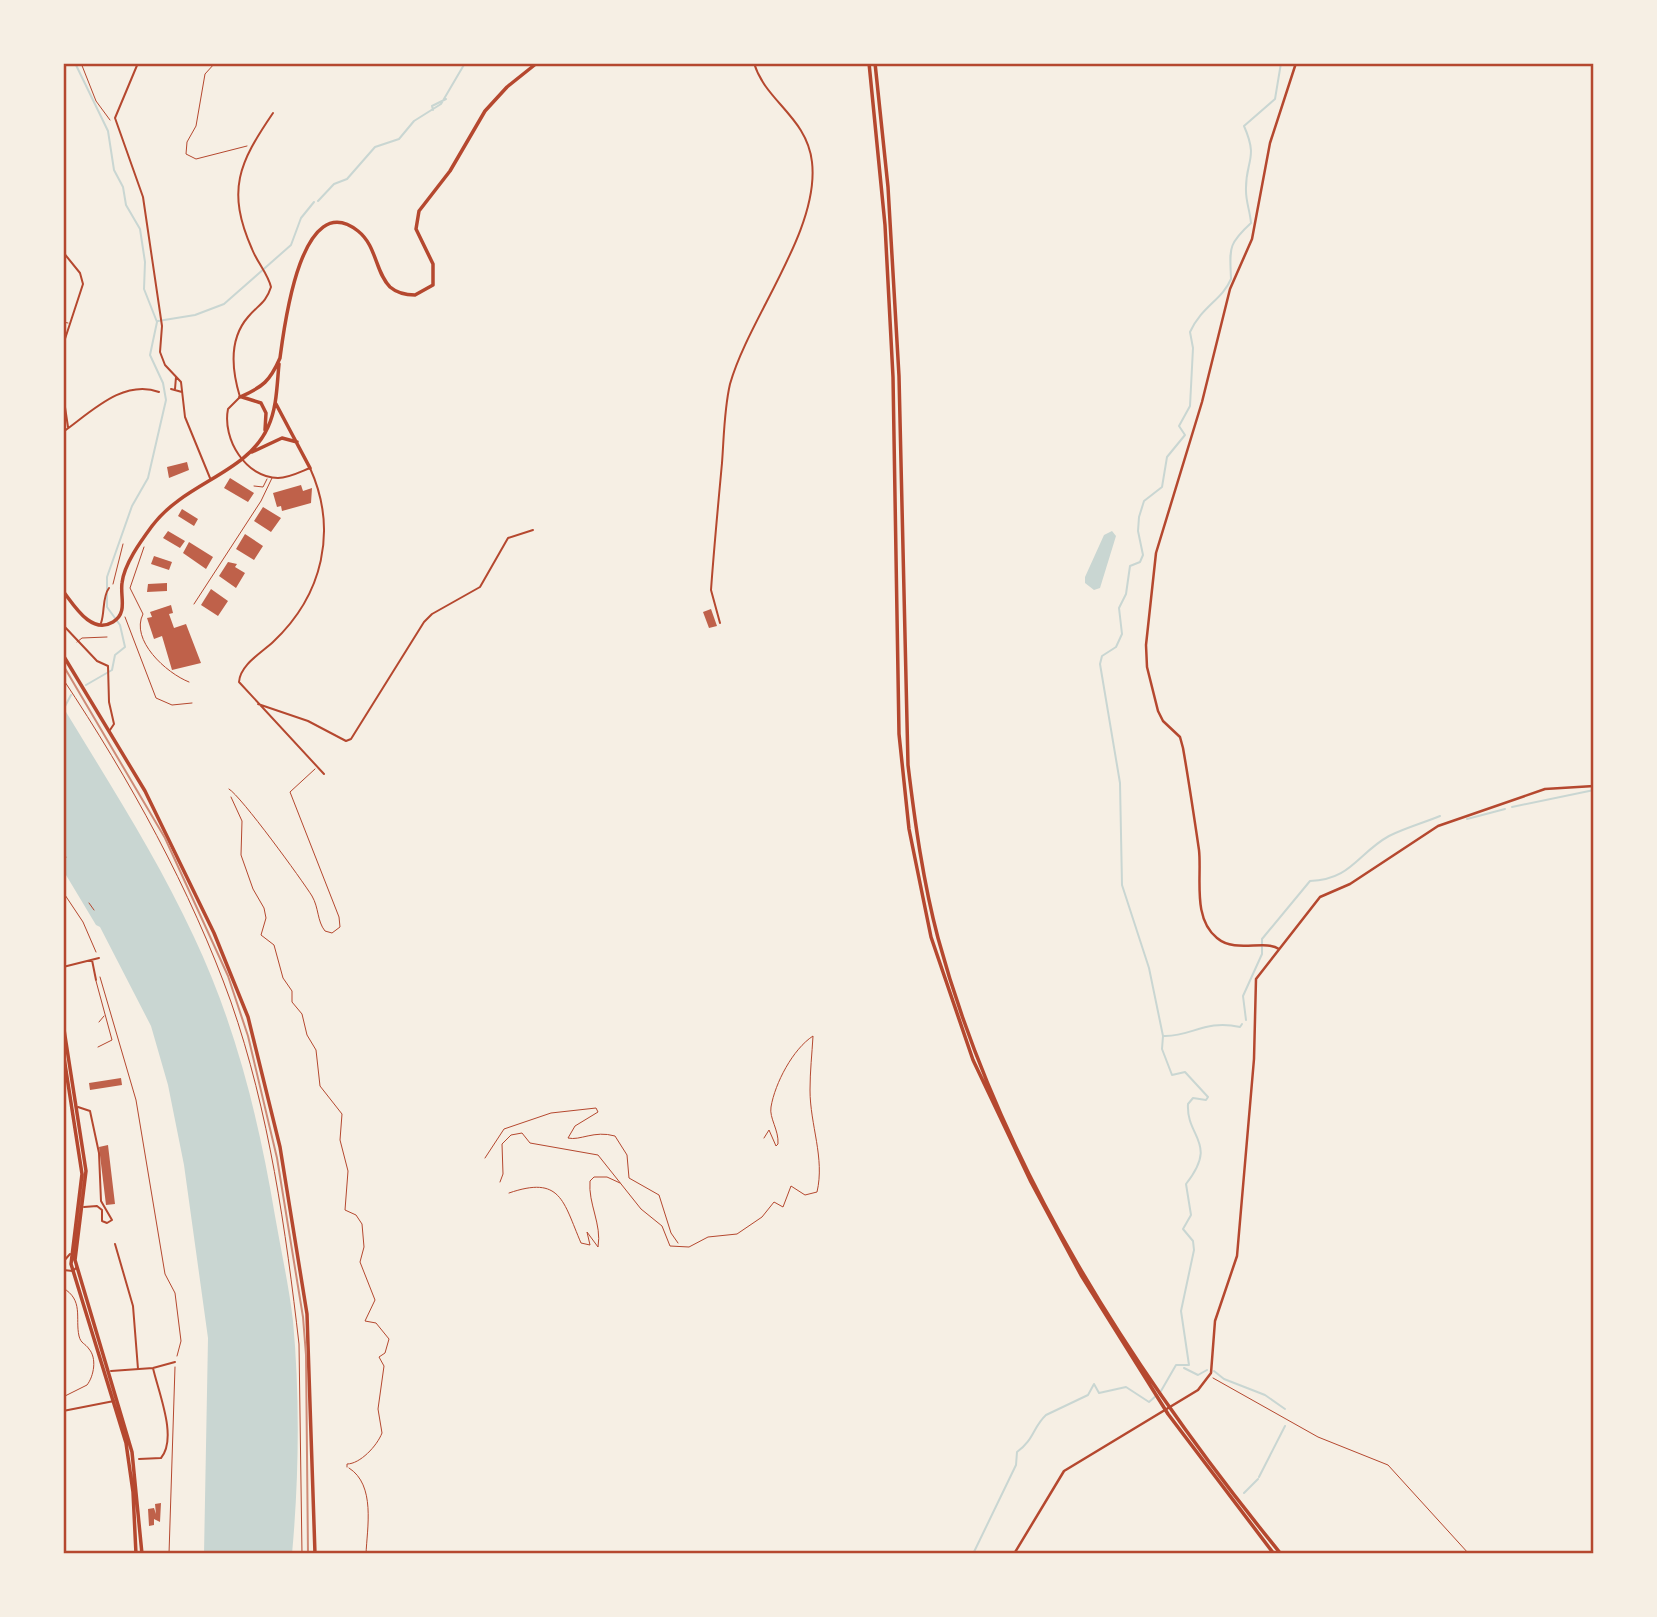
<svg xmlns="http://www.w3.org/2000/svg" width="1657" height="1617" font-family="Karla,sans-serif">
	<rect width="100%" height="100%" fill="#f6efe4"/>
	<path fill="#c9d6d2" d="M1112,531L1116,536L1100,588L1094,590L1085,583V577L1104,535Z
		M63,707C109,783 157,857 194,937C236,1026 259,1120 275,1216C281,1251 289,1286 293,1321C300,1397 299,1478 292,1554H204L208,1338L184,1165L168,1085L151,1026L100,927L96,925L63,870Z"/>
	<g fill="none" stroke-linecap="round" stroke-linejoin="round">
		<path stroke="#c9d6d2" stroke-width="2" d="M75,63L108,131L114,170L123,187L126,205L140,229L145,262L144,289L157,322L150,355L163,383L166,400L148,478L132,506L107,577V607L120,625L125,647L115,655L112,670L86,685
			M433,110L432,106L446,99
			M318,201L334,184L347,179L375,147L399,139L414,121L441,104L465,63
			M158,321L195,315L224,304L291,245L301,218L314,202
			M63,710L71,695
			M1512,807L1594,790
			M1467,819L1505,809
			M1246,1020L1243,996L1262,954V939L1310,881C1351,880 1358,853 1389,836C1405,828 1423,823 1440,816
			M1164,1036C1191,1037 1205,1019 1240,1027L1242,1024
			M1184,1368L1198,1375L1207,1370
			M1214,1371L1224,1379L1265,1395L1285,1409
			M1161,1391L1176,1365H1189L1181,1311L1194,1250L1193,1241L1183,1229L1191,1215L1186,1184C1219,1142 1186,1138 1188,1104L1193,1098L1206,1100L1208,1097L1185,1072L1172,1075L1162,1049L1163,1036L1149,968L1122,885L1120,783L1100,664L1102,656L1116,647L1122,634L1119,608L1126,594L1130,566L1140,562L1143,555L1138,531L1139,517L1144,501L1162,487L1167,457L1185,435L1179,426L1190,406L1193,348L1190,332C1202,306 1222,300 1231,279C1230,249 1227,245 1251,223C1250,211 1246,202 1246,191C1245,160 1259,160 1244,126L1275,99L1281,63
			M1259,1477L1285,1426
			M1244,1493L1258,1479
			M973,1554L1016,1465L1017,1452C1034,1440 1033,1427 1046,1415L1088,1395L1094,1384L1099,1393L1126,1387L1149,1402L1157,1395"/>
	</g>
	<path fill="#bf614a" d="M187,462L189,470L169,478L167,467Z
		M230,478L254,493L248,502L224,488Z
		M301,485L303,491L312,488L311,503L282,511L281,506L277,507L273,493Z
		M263,507L281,518L271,532L254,521Z
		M182,509L198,519L194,526L178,516Z
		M168,531L185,541L180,548L163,538Z
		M245,534L263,546L254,560L236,549Z
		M189,542L213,557L206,569L183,553Z
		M154,556L172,562L169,570L151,564Z
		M228,562L237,564L235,567L245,573L236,588L219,576Z
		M167,583V591L147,592L148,584Z
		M211,589L228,601L218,616L201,605Z
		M171,605L173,613L169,614L174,628L186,624L201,663L172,670L162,636L154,639L147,618L152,617L150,612Z
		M711,609L717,626L709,628L703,612Z
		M121,1078L122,1085L90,1090L89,1083Z
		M108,1145L115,1204L106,1205L99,1147Z
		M161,1503L160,1522L154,1519V1525L149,1526L148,1509L154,1508L156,1514L155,1504Z"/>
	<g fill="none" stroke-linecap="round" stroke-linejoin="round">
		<path stroke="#b5482f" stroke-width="1" d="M81,63L96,101L110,120
			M215,63L205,74L196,126L187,142L186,154L196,159L247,146
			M144,547L130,588L143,614C130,640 166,673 189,682
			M113,584L123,544
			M125,617L156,698L172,705L192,703
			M63,679C129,778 191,890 231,1002C269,1111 286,1231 299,1344L302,1554
			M231,797L242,821L241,855L253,889L264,908L266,918L261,935L274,945L283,978L292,991V1002L302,1014L307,1035L316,1050L320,1086L342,1114L340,1140L348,1171L345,1210L356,1215L362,1224L364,1247L360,1262L375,1300L365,1321L376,1323L389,1339L385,1353L379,1357L384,1366L378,1409L382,1433C377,1446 360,1464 347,1464V1467
			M63,853L66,857
			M63,892L83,922L96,952
			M89,903L94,910
			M100,977L136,1100L165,1274L175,1293L181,1341L177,1356
			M485,1158L504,1129L551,1113L596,1108L598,1112L575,1126L568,1138C580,1141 594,1130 615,1136L627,1155L629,1178L659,1195L671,1233L678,1243
			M500,1182L503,1174L502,1144L511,1135L522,1133L530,1143L598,1155L641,1209L662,1226L670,1246L689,1247L708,1237L737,1234L762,1217L774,1202L783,1207L791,1186L805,1195L817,1192C825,1158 810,1125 810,1090C810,1071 812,1054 813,1036C793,1049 775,1083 771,1107C769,1118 779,1130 778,1144L776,1146L769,1130L764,1138
			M509,1193C561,1175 563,1201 581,1243L590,1245L587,1232L598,1247C602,1224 588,1204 590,1181L594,1177H607L620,1183
			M63,1288C84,1300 75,1318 79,1336C81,1344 85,1343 89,1349C97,1358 94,1376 87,1385L63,1397
			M1213,1378L1318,1437L1388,1465L1469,1554
			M349,1468C376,1485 367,1528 366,1554
			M169,1554L175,1367"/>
		<path stroke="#b5482f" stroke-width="1" d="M63,322L68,323
			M254,486L263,487L267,479
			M194,604L261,501L272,478
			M77,642L82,638L107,637
			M229,789C241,796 302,880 312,896C319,908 317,921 325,931L332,933L340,927L339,917L290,792L315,769
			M96,981L112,1040L98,1047
			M99,1022L104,1016"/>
		<path stroke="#b5482f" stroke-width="2" d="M138,63L115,118L143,197L162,326L160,352L165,365L181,382L185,417L210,478
			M273,113C239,163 226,190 252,249C257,262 268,274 271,287C266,303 258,305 248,317C228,340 232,371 240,397L228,409C222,439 246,478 278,478C289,478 300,472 310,468C338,530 323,595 273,642C261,653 240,665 239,682L324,774
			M63,252L80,273L83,284L63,345
			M171,389L182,392
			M175,389L176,377
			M63,394L68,427
			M63,432C89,414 123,378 159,392
			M101,623C105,612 102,597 109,588
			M720,623L711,590C714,548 718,506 722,463C724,437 724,410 730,384C749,317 820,230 812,162C807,117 765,101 754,63
			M63,625L97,661L108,666L109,702L114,724L110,730
			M258,704L308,721L346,741L351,739L424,622L432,614L480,587L508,538L533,530
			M92,960L96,980
			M63,967L99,958
			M78,1107L90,1111L99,1153L101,1201L112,1220L107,1223L102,1221V1210L97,1206L84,1207
			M115,1244L133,1306L138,1369
			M63,1262L70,1254
			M63,1270L73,1271L77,1267
			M111,1371L153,1368L175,1362
			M63,1411L114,1401
			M139,1459L161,1458C178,1438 158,1391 153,1368"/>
		<path stroke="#b5482f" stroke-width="2.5" d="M1279,949C1264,939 1236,954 1217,938C1192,918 1202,877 1199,850C1194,816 1189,782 1183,748L1180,737L1163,721L1158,711L1147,667L1146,645L1156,553L1202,402L1230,289L1252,239L1270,143L1296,63
			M1014,1554L1064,1471L1198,1390L1211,1373L1215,1321L1237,1256L1254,1059L1256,979L1320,897L1350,884L1438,826L1545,789L1594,786"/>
		<path stroke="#b5482f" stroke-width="3.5" d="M240,397C263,387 270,381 280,358C284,328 301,186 358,231C377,246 375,272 390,287C397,293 406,295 415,295L433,285V264L416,229L419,211L450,171L485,111L507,87L537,63
			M242,397L261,403L266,413L265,430
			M276,404L310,468
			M252,452L282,438L297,442
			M63,591C74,605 91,635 113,622C128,613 120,597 122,583C124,564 141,541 152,526C185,482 247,474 268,427C277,408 277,384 279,364
			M63,655L145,791L214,933L248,1017L280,1147L307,1314L315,1554
			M63,1023L86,1171L75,1260L132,1452L142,1554
			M63,1051L82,1174L71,1264L126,1443L133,1492L136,1554"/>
		<path stroke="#b5482f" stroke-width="3.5" d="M869,63L885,225L893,377L899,734L909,829L931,937L973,1060L1031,1182L1081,1275L1168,1414L1274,1554
			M875,63L888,187L899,376L908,765C915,823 923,881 938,938C1000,1167 1133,1372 1281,1554"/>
		<path stroke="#cf8b77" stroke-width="2" d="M63,665L165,838L228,976L248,1036L277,1158L303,1317L306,1355L308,1554"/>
	</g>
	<rect width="1657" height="1617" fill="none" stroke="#f6efe4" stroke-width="130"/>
	<rect x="65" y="65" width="1527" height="1487" fill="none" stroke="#b5482f" stroke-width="2.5"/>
</svg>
